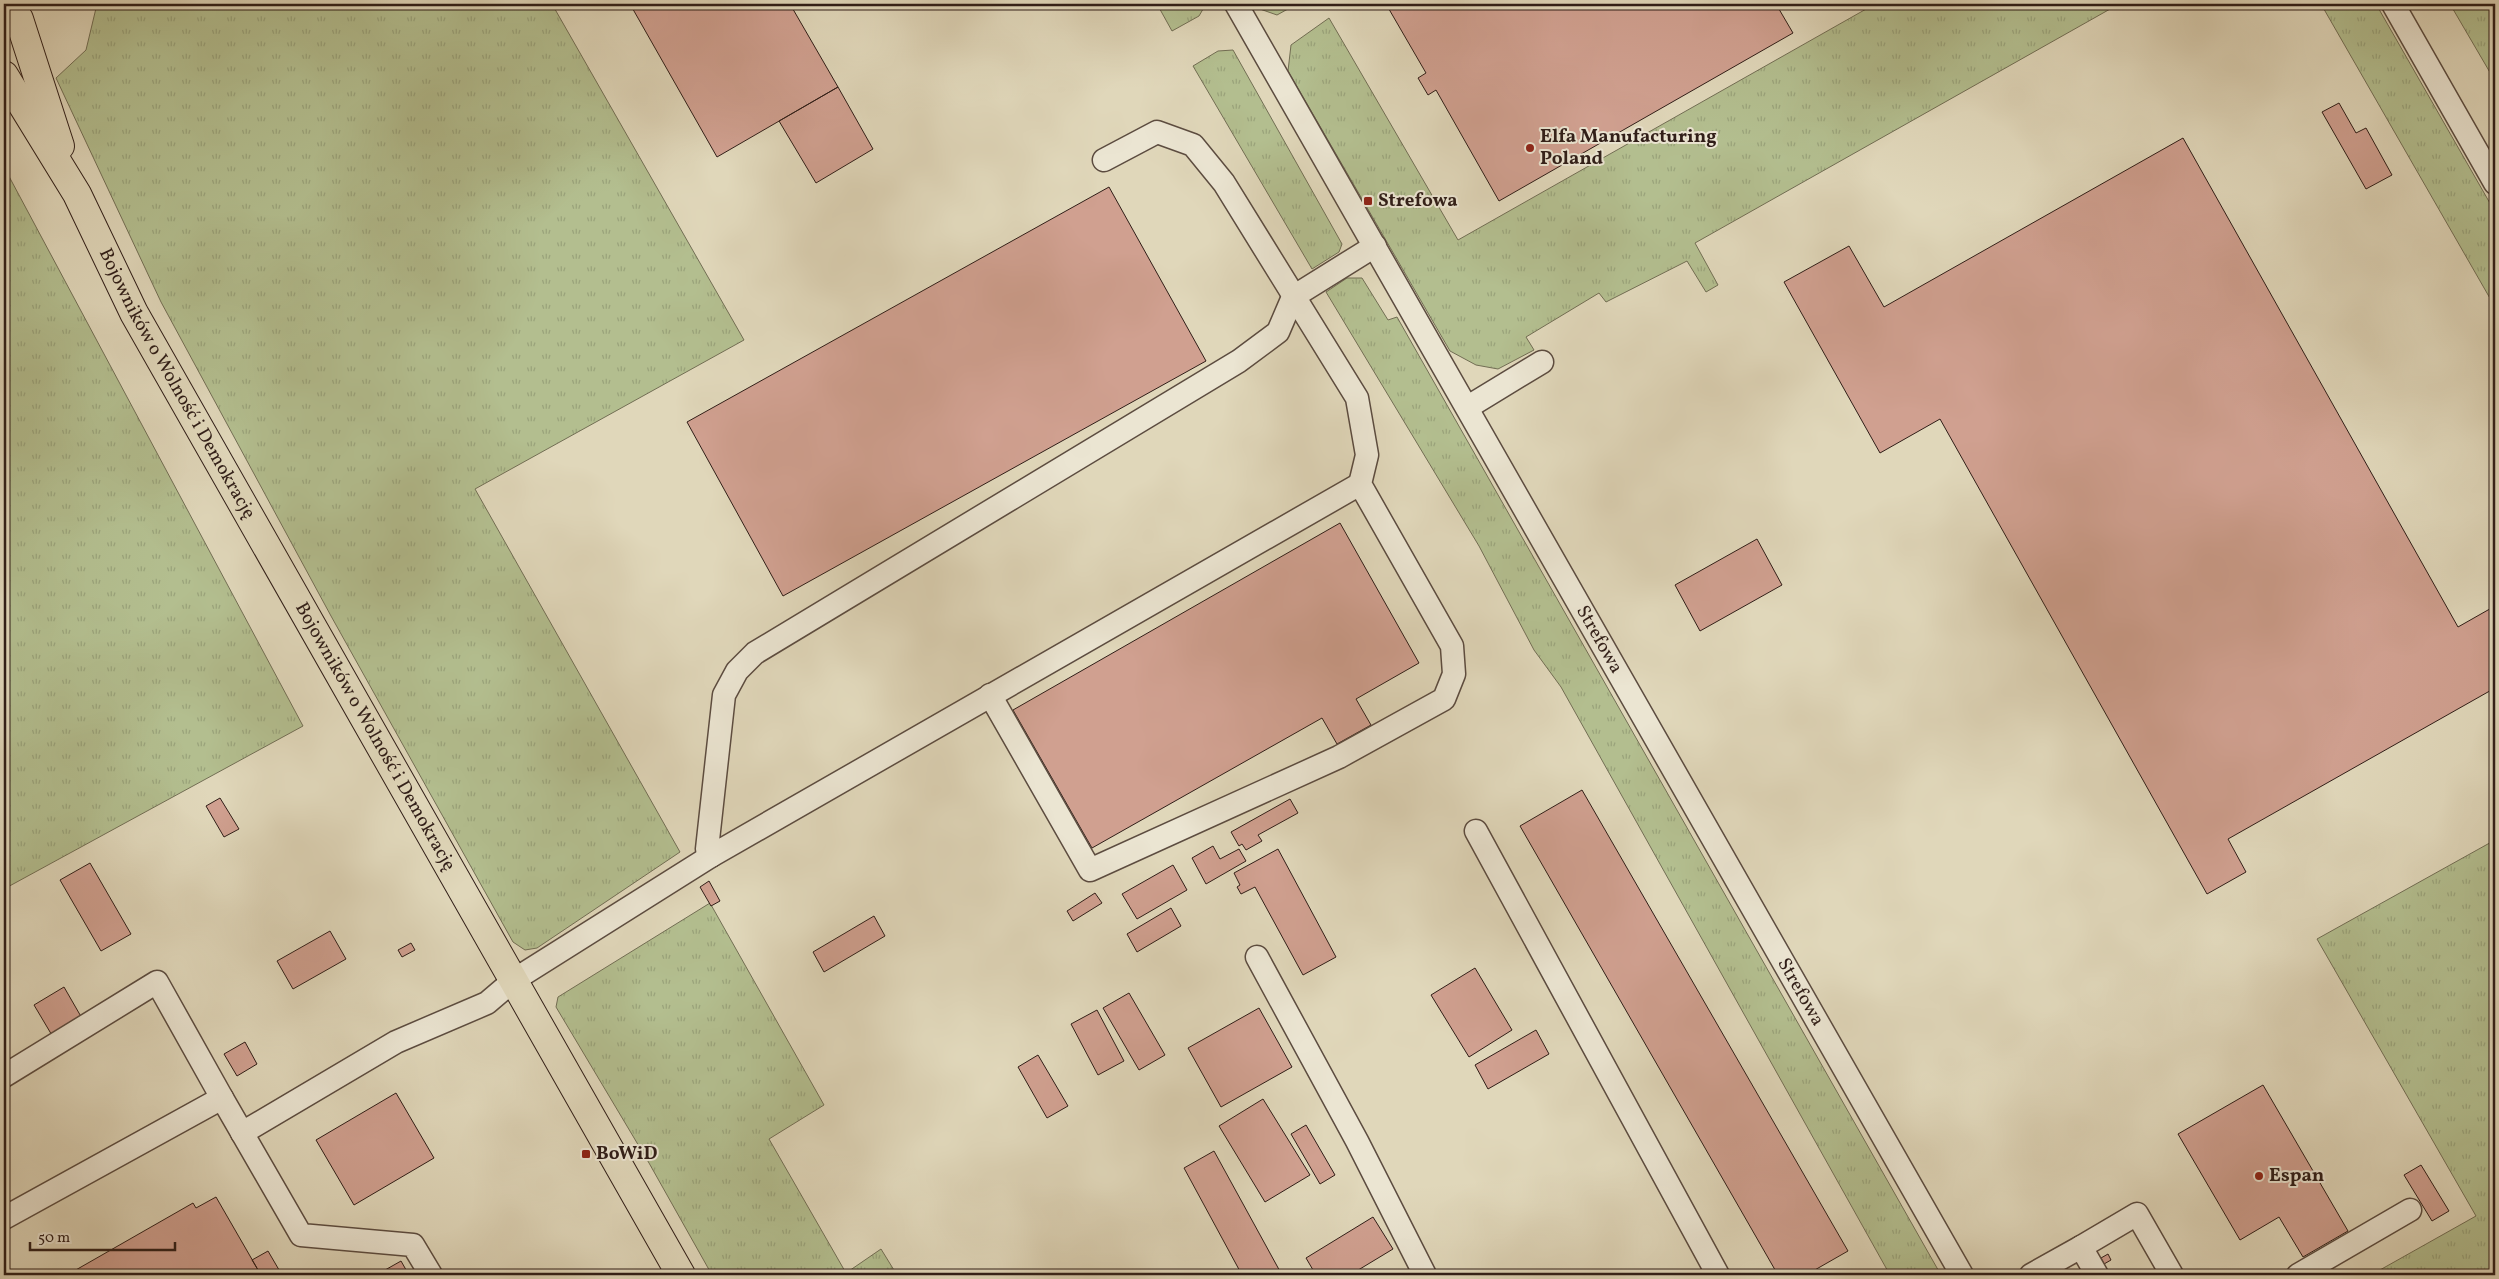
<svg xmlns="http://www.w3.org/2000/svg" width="2499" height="1279" font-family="Vollkorn,serif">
	<defs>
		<pattern id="grass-tufts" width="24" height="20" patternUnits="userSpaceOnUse" patternTransform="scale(1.25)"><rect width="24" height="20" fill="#b3be8f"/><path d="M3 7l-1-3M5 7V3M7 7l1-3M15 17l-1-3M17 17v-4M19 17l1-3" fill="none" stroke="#9aa37b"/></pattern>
	</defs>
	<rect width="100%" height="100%" fill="#e0d7ba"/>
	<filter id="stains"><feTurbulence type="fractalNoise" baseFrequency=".004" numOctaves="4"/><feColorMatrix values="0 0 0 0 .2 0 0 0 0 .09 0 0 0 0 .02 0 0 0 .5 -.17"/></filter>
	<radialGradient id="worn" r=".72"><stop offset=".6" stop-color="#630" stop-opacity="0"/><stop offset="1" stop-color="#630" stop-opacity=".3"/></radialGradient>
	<path fill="url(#grass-tufts)" stroke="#726e54" d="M97,4H552L744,340L475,489L680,852L537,948L525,950L513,942L331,616L161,302L56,78L86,50Z
		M1157,4H1206L1199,16L1172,31Z
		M1255,4H1297L1277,15L1257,8Z
		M1875,4H2119L1695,243L1718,285L1706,292L1687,261L1606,302L1599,293L1526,337L1534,350L1498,369L1476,365L1450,351L1288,71L1291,45L1329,18L1458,240Z
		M2321,4H2376L2495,212V307Z
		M2450,4H2495V81Z
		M1233,50L1342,244L1339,252L1312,269L1193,66L1218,51Z
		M4,167L303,726L4,889Z
		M1347,278H1362L1388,320L1397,317L1941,1275H1890L1561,687L1534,650L1479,546L1326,292Z
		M2495,840V1275H2371L2476,1216L2317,939Z
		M710,903L824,1105L769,1139L846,1273L881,1249L897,1275H712L649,1163L556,1007L558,997Z"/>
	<path fill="#d0a090" stroke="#301e18" d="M630,4H790L838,87L717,157Z
		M1386,4H1776L1793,33L1499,201L1436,90L1428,95L1418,78L1426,73Z
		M838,87L873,149L816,183L779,121Z
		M2339,103L2356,133L2366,128L2392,175L2366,189L2322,112Z
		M2183,138L2458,627L2495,606V688L2228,839L2246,872L2207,894L1940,419L1880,453L1784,282L1849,246L1884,307Z
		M1109,187L1206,361L783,596L687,422Z
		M1340,523L1419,663L1356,699L1371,725L1337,744L1322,718L1092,848L1013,710Z
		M1757,539L1782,585L1700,631L1675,585Z
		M1582,790L1848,1251L1806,1275H1778L1520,826Z
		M220,798L239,829L224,837L206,806Z
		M1290,799L1298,813L1258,835L1262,841L1246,850L1242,844L1239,846L1231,832Z
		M1213,846L1220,859L1239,849L1246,861L1206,884L1192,858Z
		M1278,849L1336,957L1303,975L1255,887L1241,894L1237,887L1240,885L1234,873Z
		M90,863L131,934L101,951L60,880Z
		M1173,865L1187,890L1137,919L1122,894Z
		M709,881L720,901L711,906L700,887Z
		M1095,893L1102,903L1073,921L1067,911Z
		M1171,908L1181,926L1137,952L1127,934Z
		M874,916L885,936L824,972L813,952Z
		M330,931L346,959L293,989L277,961Z
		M411,943L415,950L402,957L398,950Z
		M1475,968L1512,1030L1469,1057L1431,995Z
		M64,987L83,1020L53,1037L34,1005Z
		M1129,993L1165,1055L1139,1070L1103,1008Z
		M1259,1008L1292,1067L1221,1107L1188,1048Z
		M1097,1010L1124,1061L1098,1075L1071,1024Z
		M1536,1030L1549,1054L1488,1089L1475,1065Z
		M245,1042L257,1064L237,1076L224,1054Z
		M1038,1055L1068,1106L1047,1118L1018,1067Z
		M2263,1085L2348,1231L2303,1257L2279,1217L2240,1240L2178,1134Z
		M396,1093L434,1158L354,1205L316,1140Z
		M1263,1099L1310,1175L1265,1202L1219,1126Z
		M1306,1125L1335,1175L1320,1184L1291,1134Z
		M1214,1151L1282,1275H1242L1184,1168Z
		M2421,1165L2449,1211L2432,1221L2404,1175Z
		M216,1197L261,1275H67L193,1203L196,1208Z
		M1373,1217L1393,1249L1350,1275H1316L1306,1258Z
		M268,1251L282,1275H261L252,1260Z
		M2108,1254L2111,1260L2104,1264L2101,1258Z
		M401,1261L409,1275H378V1274Z"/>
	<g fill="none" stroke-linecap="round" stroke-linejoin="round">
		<defs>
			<g id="minor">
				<path id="s1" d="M1236,4L1962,1275"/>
				<path d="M2393,4L2495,183"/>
				<path d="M1468,407L1542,362"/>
				<path d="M1360,484L711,856L707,849L724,695L737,671L755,653L1239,361L1278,332L1293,297L1375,246"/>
				<path d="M990,695L1090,870L1339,757L1444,699L1454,674L1452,646L1360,484L1367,455L1357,398L1224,183L1193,145L1157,132L1104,160"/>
				<path d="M1476,831L1718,1275"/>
				<path d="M1257,957L1357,1141L1425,1275"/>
				<path d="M4,1076L157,982L222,1098L4,1218"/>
				<path d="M222,1098L301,1235L413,1245L431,1275"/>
				<path d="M242,1133L396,1042L487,1003L514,980L711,856"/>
				<path d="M2081,1247L2137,1214L2172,1275"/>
				<path d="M2031,1275L2081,1247L2097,1275"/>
				<path d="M2298,1275L2410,1210"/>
			</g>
			<g id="major">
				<path d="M19,19L60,146"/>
				<path id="s2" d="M4,75L77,194L134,313L681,1275"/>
			</g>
		</defs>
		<use href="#minor" stroke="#5c4c40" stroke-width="25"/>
		<use href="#major" stroke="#301e18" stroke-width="30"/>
		<use href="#minor" stroke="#ebe5d2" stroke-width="22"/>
		<use href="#major" stroke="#e0d7ba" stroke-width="28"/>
	</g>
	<g fill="#8f2418" stroke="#ebe5d2" stroke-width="2">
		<circle cx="1530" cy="148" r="5"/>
		<rect x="1363" y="196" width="10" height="10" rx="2.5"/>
		<rect x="581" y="1149" width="10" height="10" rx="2.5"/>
		<circle cx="2259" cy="1176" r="5"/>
	</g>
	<g text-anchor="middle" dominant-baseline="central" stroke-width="4" stroke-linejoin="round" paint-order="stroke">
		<g font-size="19" font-weight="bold" fill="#301e18" stroke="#ebe5d2" text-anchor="start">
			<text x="1540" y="137">Elfa Manufacturing<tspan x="1540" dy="22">Poland</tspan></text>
			<text x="1378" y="201">Strefowa</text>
			<text x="596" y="1154">BoWiD</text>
			<text x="2269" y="1176">Espan</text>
		</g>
		<g font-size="19" fill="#301e18" stroke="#ebe5d2">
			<text stroke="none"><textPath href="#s2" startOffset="354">Bojowników o Wolność i Demokrację</textPath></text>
			<text stroke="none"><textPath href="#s1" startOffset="732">Strefowa</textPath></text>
			<text stroke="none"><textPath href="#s2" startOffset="759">Bojowników o Wolność i Demokrację</textPath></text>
			<text stroke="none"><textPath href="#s1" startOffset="1138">Strefowa</textPath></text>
		</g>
	</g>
	<rect width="2499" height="1279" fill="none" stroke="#e0d7ba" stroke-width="20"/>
	<rect x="5" y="5" width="2489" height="1269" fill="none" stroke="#301e18" stroke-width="2.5"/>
	<rect x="10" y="10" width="2479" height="1259" fill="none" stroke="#301e18"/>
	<path d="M30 1242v8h145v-8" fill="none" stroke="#301e18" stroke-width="2.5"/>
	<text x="38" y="1242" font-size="15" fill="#301e18" stroke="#ebe5d2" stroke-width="4" paint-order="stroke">50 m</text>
	<rect width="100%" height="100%" filter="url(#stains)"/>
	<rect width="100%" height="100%" fill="url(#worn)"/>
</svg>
